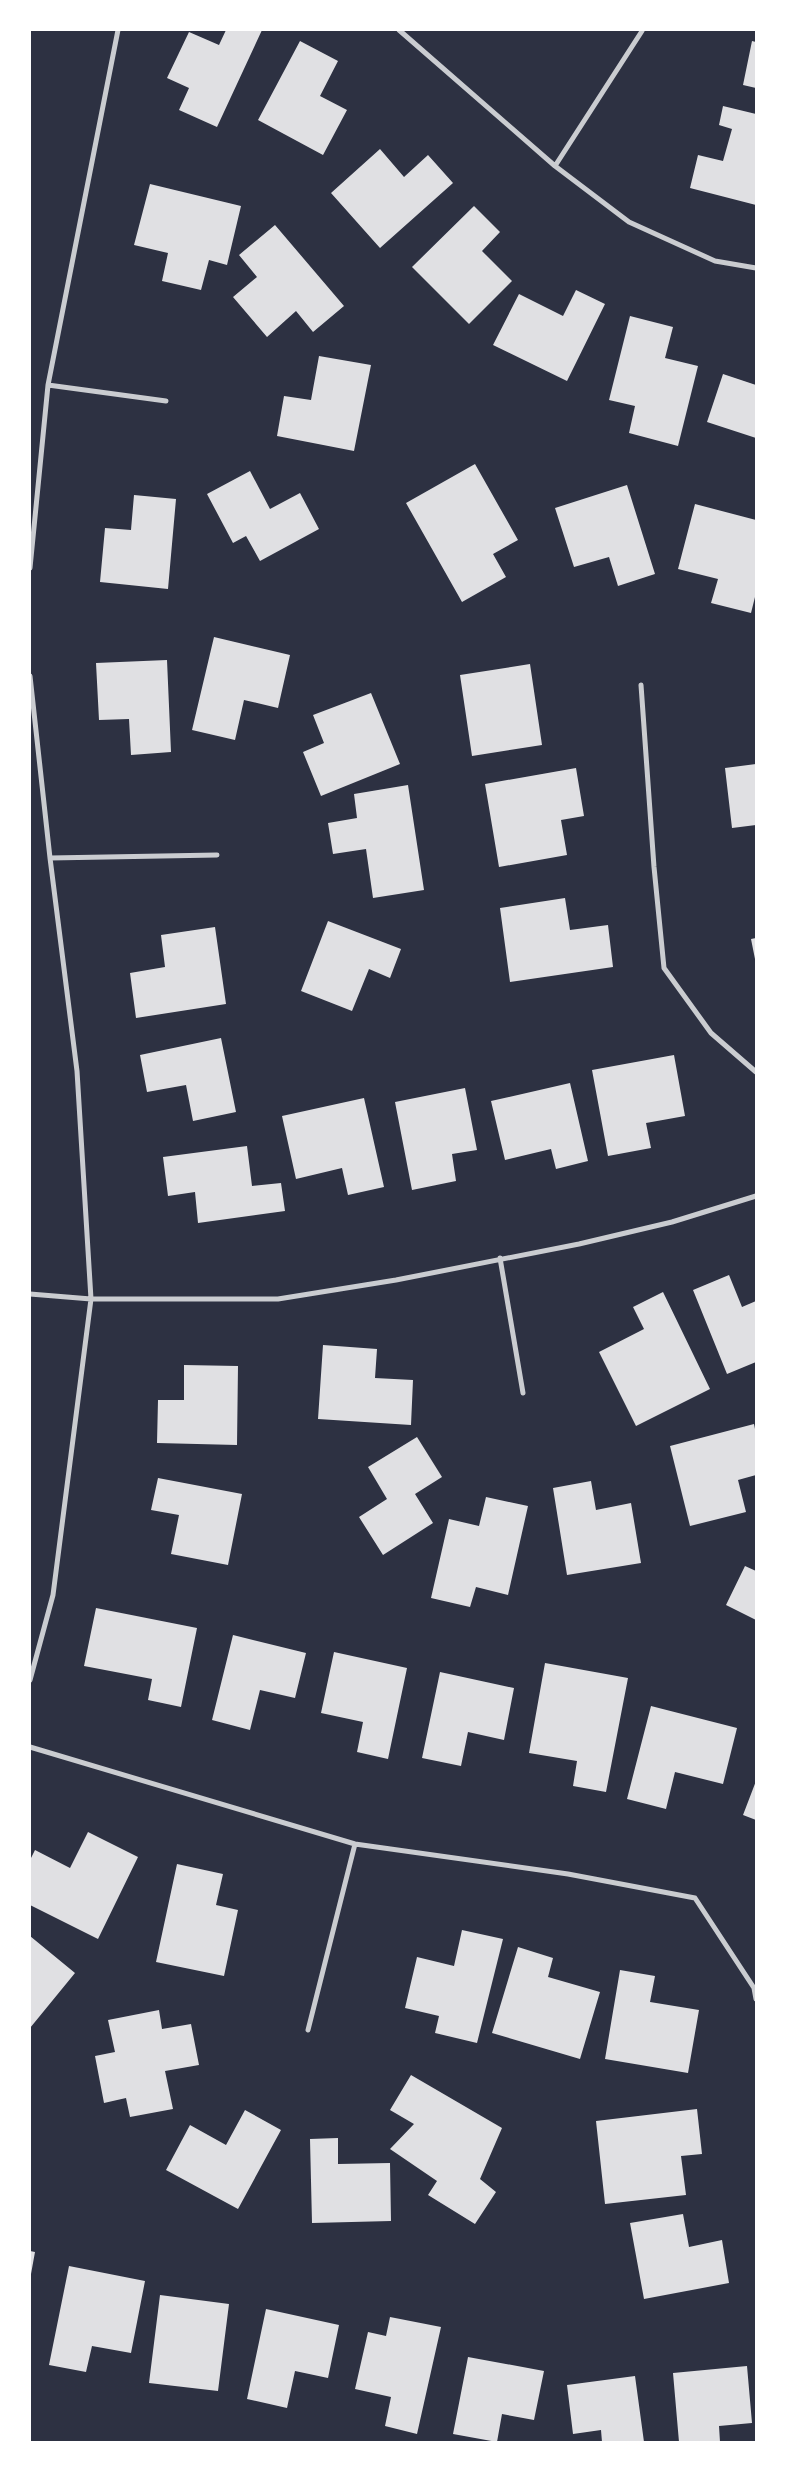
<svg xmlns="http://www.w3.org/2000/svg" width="786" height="2472" font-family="'Archivo Narrow',sans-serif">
	<rect width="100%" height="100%" fill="#2d3142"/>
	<path fill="#e0e0e3" d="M226,30H262L217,127L179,110L189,88L167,78L189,32L219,45Z
		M300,41L338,61L320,96L347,110L323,155L258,120Z
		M752,41L756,42V88L743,85Z
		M723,106L756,114V205L690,188L698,155L723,161L732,129L719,125Z
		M380,149L404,177L428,155L453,183L380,248L331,193Z
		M150,184L241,206L227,265L209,260L201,290L162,281L168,253L134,245Z
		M474,206L500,232L482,251L512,281L469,324L412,267Z
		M275,225L344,306L313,332L296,311L267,337L233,297L257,277L239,255Z
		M576,290L605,304L567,381L493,345L519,294L563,316Z
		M630,316L673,327L665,358L698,366L678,446L629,433L635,406L609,400Z
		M319,356L371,365L354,451L277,436L284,396L311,400Z
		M723,374L756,385V438L707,422Z
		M475,464L518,540L493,554L506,577L462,602L406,503Z
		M250,471L270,509L300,493L319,529L260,561L246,536L233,543L207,494Z
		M627,485L655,574L618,586L609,557L574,567L555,508Z
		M134,495L176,499L168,589L100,582L105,528L131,530Z
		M695,504L756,520V593L751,613L711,603L718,579L678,569Z
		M214,637L290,655L278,708L244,700L235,740L192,730Z
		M167,660L171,752L131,755L129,719L99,720L96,663Z
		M530,664L542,745L472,756L460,675Z
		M371,693L400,764L321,796L303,752L324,743L313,715Z
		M756,764V825L732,828L725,768Z
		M576,768L584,816L561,820L567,855L499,867L485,784Z
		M408,785L424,890L373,898L366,849L333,854L328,823L357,818L354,794Z
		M565,898L570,930L608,925L613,967L510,982L500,908Z
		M328,921L401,949L390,978L369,969L352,1011L301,991Z
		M215,927L226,1004L136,1018L130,973L165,967L161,935Z
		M756,938V959H755L751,939Z
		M221,1038L236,1112L193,1121L186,1085L147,1092L140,1055Z
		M674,1055L685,1116L646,1123L651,1148L608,1156L592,1070Z
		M570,1083L588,1161L556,1169L551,1149L505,1160L491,1101Z
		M465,1088L477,1150L452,1154L456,1181L412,1190L395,1102Z
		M364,1098L384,1187L348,1195L342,1168L296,1179L282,1116Z
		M247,1146L252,1186L281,1183L285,1211L198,1223L195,1192L168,1196L163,1157Z
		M729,1275L742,1307L756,1301V1362L727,1374L693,1290Z
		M663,1292L710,1389L636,1426L599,1352L644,1329L633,1307Z
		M323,1345L377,1349L375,1378L413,1380L411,1425L318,1419Z
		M184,1365L238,1366L237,1445L157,1443L158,1400H184Z
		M754,1424L756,1434V1475L738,1480L746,1512L690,1526L670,1446Z
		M417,1437L442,1477L415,1494L433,1523L383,1555L359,1517L387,1499L368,1467Z
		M158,1478L242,1494L228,1565L171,1554L179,1515L151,1510Z
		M591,1481L596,1510L631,1503L641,1563L567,1575L553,1488Z
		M486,1497L528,1506L508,1595L476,1587L470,1607L431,1598L449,1519L479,1526Z
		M745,1566L756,1571V1620L726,1605Z
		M96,1608L197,1628L181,1707L148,1700L152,1679L84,1666Z
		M233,1635L306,1653L295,1698L260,1690L250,1730L212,1720Z
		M334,1652L407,1668L388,1759L357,1752L363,1722L321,1713Z
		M545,1663L628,1678L606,1792L573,1786L577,1761L529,1753Z
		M440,1672L514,1688L504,1740L468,1732L461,1766L422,1758Z
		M651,1706L737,1728L723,1784L675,1772L666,1809L627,1799Z
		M756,1781V1820L743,1815Z
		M88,1832L138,1857L98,1939L30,1905V1860L35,1850L70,1868Z
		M177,1864L223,1874L216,1905L238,1910L224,1976L156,1962Z
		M462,1930L503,1939L477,2043L435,2033L439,2016L405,2008L417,1957L454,1966Z
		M30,1936L75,1973L30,2028Z
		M518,1947L553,1958L548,1977L600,1992L580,2059L492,2033Z
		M620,1970L655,1976L650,2002L699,2010L688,2073L605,2059Z
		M159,2010L162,2029L191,2024L199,2065L165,2071L173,2109L130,2117L126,2098L104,2103L95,2056L115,2052L108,2020Z
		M411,2075L502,2128L480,2179L496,2192L475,2224L428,2195L437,2181L390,2149L414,2124L390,2110Z
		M697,2109L702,2154L681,2156L686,2195L605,2204L596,2121Z
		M245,2110L281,2130L238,2209L166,2170L190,2125L226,2145Z
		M338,2138V2164L390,2163L391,2221L312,2223L310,2139Z
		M683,2214L689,2247L722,2240L729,2283L644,2299L630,2223Z
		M30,2251L35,2252L31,2274H30Z
		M69,2266L145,2281L131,2353L92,2346L86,2372L49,2365Z
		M160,2295L229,2304L218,2391L149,2383Z
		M266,2309L339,2325L328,2378L295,2371L287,2408L247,2399Z
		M390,2317L441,2327L417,2434L385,2426L391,2397L355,2389L368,2332L386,2336Z
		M468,2357L544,2371L534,2420L502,2414L497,2442L453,2434Z
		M747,2366L752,2423L719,2426L720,2442H679L673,2373Z
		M635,2376L644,2442H602L601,2430L573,2434L567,2385Z"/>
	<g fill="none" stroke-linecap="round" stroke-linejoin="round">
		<path stroke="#caccd0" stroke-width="5" d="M399,30L555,166L629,222L715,261L756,268
			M555,166L642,31
			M48,385L166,401
			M30,568L48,385L118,30
			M30,676L50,858L77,1071L91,1299L53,1595L30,1680
			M641,685L654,867L664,968L711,1033L756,1072
			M50,858L217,855
			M500,1258L523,1393
			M30,1294L91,1299H278L396,1280L579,1244L672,1222L756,1196
			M30,1747L355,1844L568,1874L695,1898L754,1988L756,1999
			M308,2030L355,1844"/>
	</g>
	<rect width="786" height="2472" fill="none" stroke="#ffffff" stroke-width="62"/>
</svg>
